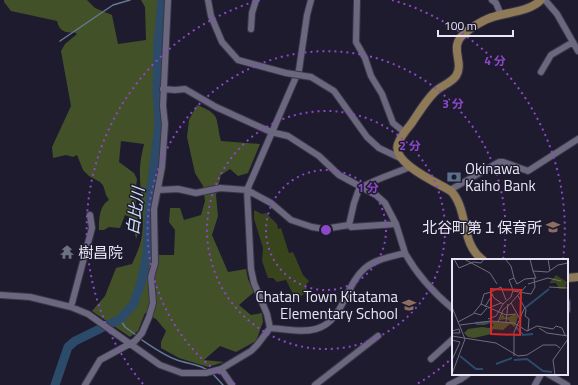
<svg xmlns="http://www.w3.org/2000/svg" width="578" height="385" font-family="'Titillium Web','Noto Sans JP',sans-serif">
	<rect width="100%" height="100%" fill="#1e1b2e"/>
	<path fill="#37441c" d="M254,210L262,214L266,213L277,224L278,229L281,228L289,253L293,252L303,275L309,281L305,286L308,291L296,300L286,280L277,282L273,278H268L262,261L263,248L254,219Z"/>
	<path fill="#435128" d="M4,0H87L95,8L112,15L118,44L146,40L145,7L141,0H164L160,80L161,131L150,220L151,243L159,255H174L175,230L169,222L170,208H180L184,220L201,215L205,201L203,186L195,173L187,137L189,120L197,105C222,115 215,118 221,141L260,144L248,173L238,176L230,169L221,175L216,195L218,216L212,235L228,272L246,269L248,279L254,292L239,305L251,315L262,313L263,322L256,341L236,352L220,346L204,360L224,362L208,367L179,358L161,348V342L166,331L156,319L145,313L138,331L130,337L92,311L105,296L116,268L132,264C136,255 141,245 142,235C145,213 139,191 140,169C140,161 142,153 144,144L121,141L119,162L134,173L137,179L135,195L139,231L136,239L132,218L125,215L120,228L109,227L104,230H99C99,219 99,206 109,200L106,195L103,185L100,182L89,176L83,170L77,155L73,157L66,155L53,158L52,147L71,106L61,51L65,44L77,34L74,32C65,34 59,30 57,21L11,11L4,2Z"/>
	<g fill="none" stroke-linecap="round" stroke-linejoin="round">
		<path stroke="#647993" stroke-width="1.5" d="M60,41L113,5L130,0
			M120,319L125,327L136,335
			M139,338C151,346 163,355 177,360C188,364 200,364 209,371
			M212,373L223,385"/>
		<path stroke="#2c4a6a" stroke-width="9" d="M55,385L68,347L75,341L120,319L133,305L141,283L147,254L151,189L159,125L157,89L158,45L162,0"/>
		<defs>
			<path id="minor" d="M208,0L211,16L222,42L238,60L286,73
				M357,0L356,42L365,58L371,76L382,94L393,123L404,132
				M492,0L496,3L501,15
				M545,0L557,14L578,51
				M251,29L252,13L256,0
				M541,72L551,55L573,42
				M311,77L334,91L367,137L379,148L400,158
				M163,89L175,90L185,89L216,107L271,132L288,136L319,156L339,175L376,195L385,203L396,224L405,253
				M362,187C378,178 393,174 410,167
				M158,190L178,189L196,193L220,188L247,190L271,203L291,220L312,227L324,229L349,225L351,227L396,224
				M450,190L499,162H503L528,171L578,139
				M349,225L354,203L360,186
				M0,295L30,297L71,307L88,314L160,365L182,373H206L221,369L251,351L257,345L270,328
				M567,302V310
				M71,307L92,228L90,215
				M270,328L267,314L254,283L251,269L247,190L299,70L307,15L311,0
				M270,328C285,329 302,333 316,329C344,321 345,285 365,268C376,259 391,257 405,253C417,275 434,293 453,309
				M431,359L453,339
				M221,369L232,385
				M548,374L567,385
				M85,385L100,360L135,341L142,333L149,317L153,303L151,277L155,263L154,209L162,167L165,124L163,106L168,0
				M315,385L378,336
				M449,385L461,379L468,374
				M535,385L541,374"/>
			<path id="major" d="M483,260C460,244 469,210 451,191C438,183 391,163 398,144C400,137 406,130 411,124C418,114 428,97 437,90C443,85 451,83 456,76C465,62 448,47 464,34C470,28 485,19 493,17C508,12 529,12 541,0
				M567,278L578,277"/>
		</defs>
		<use href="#minor" stroke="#3a3647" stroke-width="8"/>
		<use href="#major" stroke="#3a3647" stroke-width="10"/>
		<use href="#minor" stroke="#6a677e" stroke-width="6"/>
		<use href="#major" stroke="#8e7a57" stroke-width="8"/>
		<defs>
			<path id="minor-bridge" d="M286,73L311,77"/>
		</defs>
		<use href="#minor-bridge" stroke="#3a3647" stroke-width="8" stroke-linecap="butt"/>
		<use href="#minor-bridge" stroke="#6a677e" stroke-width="6"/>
	</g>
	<g fill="none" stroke="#8b48c7" stroke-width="2" stroke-dasharray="2 4">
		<circle cx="326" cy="230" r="60"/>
		<circle cx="326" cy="230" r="119"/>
		<path d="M453 357A179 179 0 0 1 417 384M235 384A179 179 0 1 1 503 260"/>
		<path d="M143 384A239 239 0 0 1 260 0M392 0A239 239 0 0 1 563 259"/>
	</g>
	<defs>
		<symbol id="bank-bare" viewBox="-9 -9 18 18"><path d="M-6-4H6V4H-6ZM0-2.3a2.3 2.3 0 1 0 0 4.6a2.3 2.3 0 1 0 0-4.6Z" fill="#5c6f8a" stroke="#1e1b2e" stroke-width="2.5" paint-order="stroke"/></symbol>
		<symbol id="school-bare" viewBox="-9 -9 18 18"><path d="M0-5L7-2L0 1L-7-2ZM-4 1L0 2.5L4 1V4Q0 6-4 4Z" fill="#8d6e63" stroke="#1e1b2e" stroke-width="2.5" paint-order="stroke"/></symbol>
		<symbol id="temple-bare" viewBox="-9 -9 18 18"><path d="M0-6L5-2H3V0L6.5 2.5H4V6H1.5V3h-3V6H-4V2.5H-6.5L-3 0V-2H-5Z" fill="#6b7280" stroke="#1e1b2e" stroke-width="2.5" paint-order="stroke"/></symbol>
	</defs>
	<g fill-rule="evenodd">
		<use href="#bank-bare" x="444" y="167" width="20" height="20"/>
		<use href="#school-bare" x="543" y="217" width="20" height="20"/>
		<use href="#temple-bare" x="57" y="242" width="20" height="20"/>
		<use href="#school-bare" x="399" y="295" width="20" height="20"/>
	</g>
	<g text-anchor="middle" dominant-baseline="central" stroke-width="3" stroke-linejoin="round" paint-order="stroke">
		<g font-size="15" fill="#e8e6f4" stroke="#1e1b2e" text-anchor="start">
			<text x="465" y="168">Okinawa<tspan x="465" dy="17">Kaiho Bank</tspan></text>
			<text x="542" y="227" text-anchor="end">北谷町第１保育所</text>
			<text x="78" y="252">樹昌院</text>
			<text x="398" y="296" text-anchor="end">Chatan Town Kitatama<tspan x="398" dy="17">Elementary School</tspan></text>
		</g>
		<g font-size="16" font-style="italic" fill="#d0e4fb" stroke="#1e1b2e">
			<text transform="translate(135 211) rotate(-83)">白比川</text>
		</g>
	</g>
	<g transform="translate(452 259)">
		<rect width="116" height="116" fill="#1e1b2e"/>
		<path d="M104,16L115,23L113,30H107L104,24H97Z" fill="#37441c"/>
		<path d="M50,55L54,59L63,55L66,57L63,68L58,65L51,71L41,70L39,75L22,79L16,78L12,74L16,70L30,68L37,69L42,66L38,63L36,65L32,66H25L23,65L37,63H58L55,60L48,61Z" fill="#435128"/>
		<path fill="none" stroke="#2c4a6a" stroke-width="2" d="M73,49L97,30M23,64L39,63M64,68L71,76L81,75M8,97L24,110H31M62,101L75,100L91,112L100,113M44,105L60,99"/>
		<path fill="none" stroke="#6f6c7d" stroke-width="1" d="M2,0L7,9L21,3L29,4L32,0M12,0L38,14L45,25M53,0L59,7L62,19M78,0L81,12M96,0L98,12M76,25L96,19L109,22M97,28L116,29M61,32L79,35L83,28L82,19M39,33L49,28L54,41M66,37L74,51L73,57L77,60L76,72M29,45L54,56L64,55M0,48L13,80L0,115M33,48L40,36M36,49L49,44M22,54L29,56L35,49M68,59L73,48M36,60L44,57L51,45M6,63L21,55L29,45L32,35L39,33L42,39L51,45L59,38L61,31L57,21L62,19L65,25L73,20L84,19L81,12L96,13L106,6L116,4M46,63L51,51L59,44M54,63L56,45M8,66L39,62L62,64L75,72L85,67L101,70L104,67L110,69L113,76M87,69L95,74L116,77M0,72L7,70L8,74H0M0,77L12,79M12,79L44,84L66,97L75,96L91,86H104L108,89M0,81L8,83L0,101M62,97V73L68,60L59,44L74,27M103,116L101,101L116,80"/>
		<path fill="#d62828" fill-opacity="0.15" stroke="#d62828" stroke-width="2" d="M39,30L69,31L68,76L39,75Z"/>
		<rect width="116" height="116" fill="none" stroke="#e8e6f4" stroke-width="2"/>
	</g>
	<circle cx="326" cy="230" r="6" fill="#8b48c7" stroke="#1e1b2e" stroke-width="2"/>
	<g font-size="12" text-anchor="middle" font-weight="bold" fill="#8b48c7" stroke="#1e1b2e" stroke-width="3" stroke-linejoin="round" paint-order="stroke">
		<text x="495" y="65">4 分</text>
		<text x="453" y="108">3 分</text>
		<text x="410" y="150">2 分</text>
		<text x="368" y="192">1 分</text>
	</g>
	<path d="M438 30v6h75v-6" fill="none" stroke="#e8e6f4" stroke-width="2"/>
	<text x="444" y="30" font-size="12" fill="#e8e6f4" stroke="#1e1b2e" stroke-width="3" paint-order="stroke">100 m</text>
</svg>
